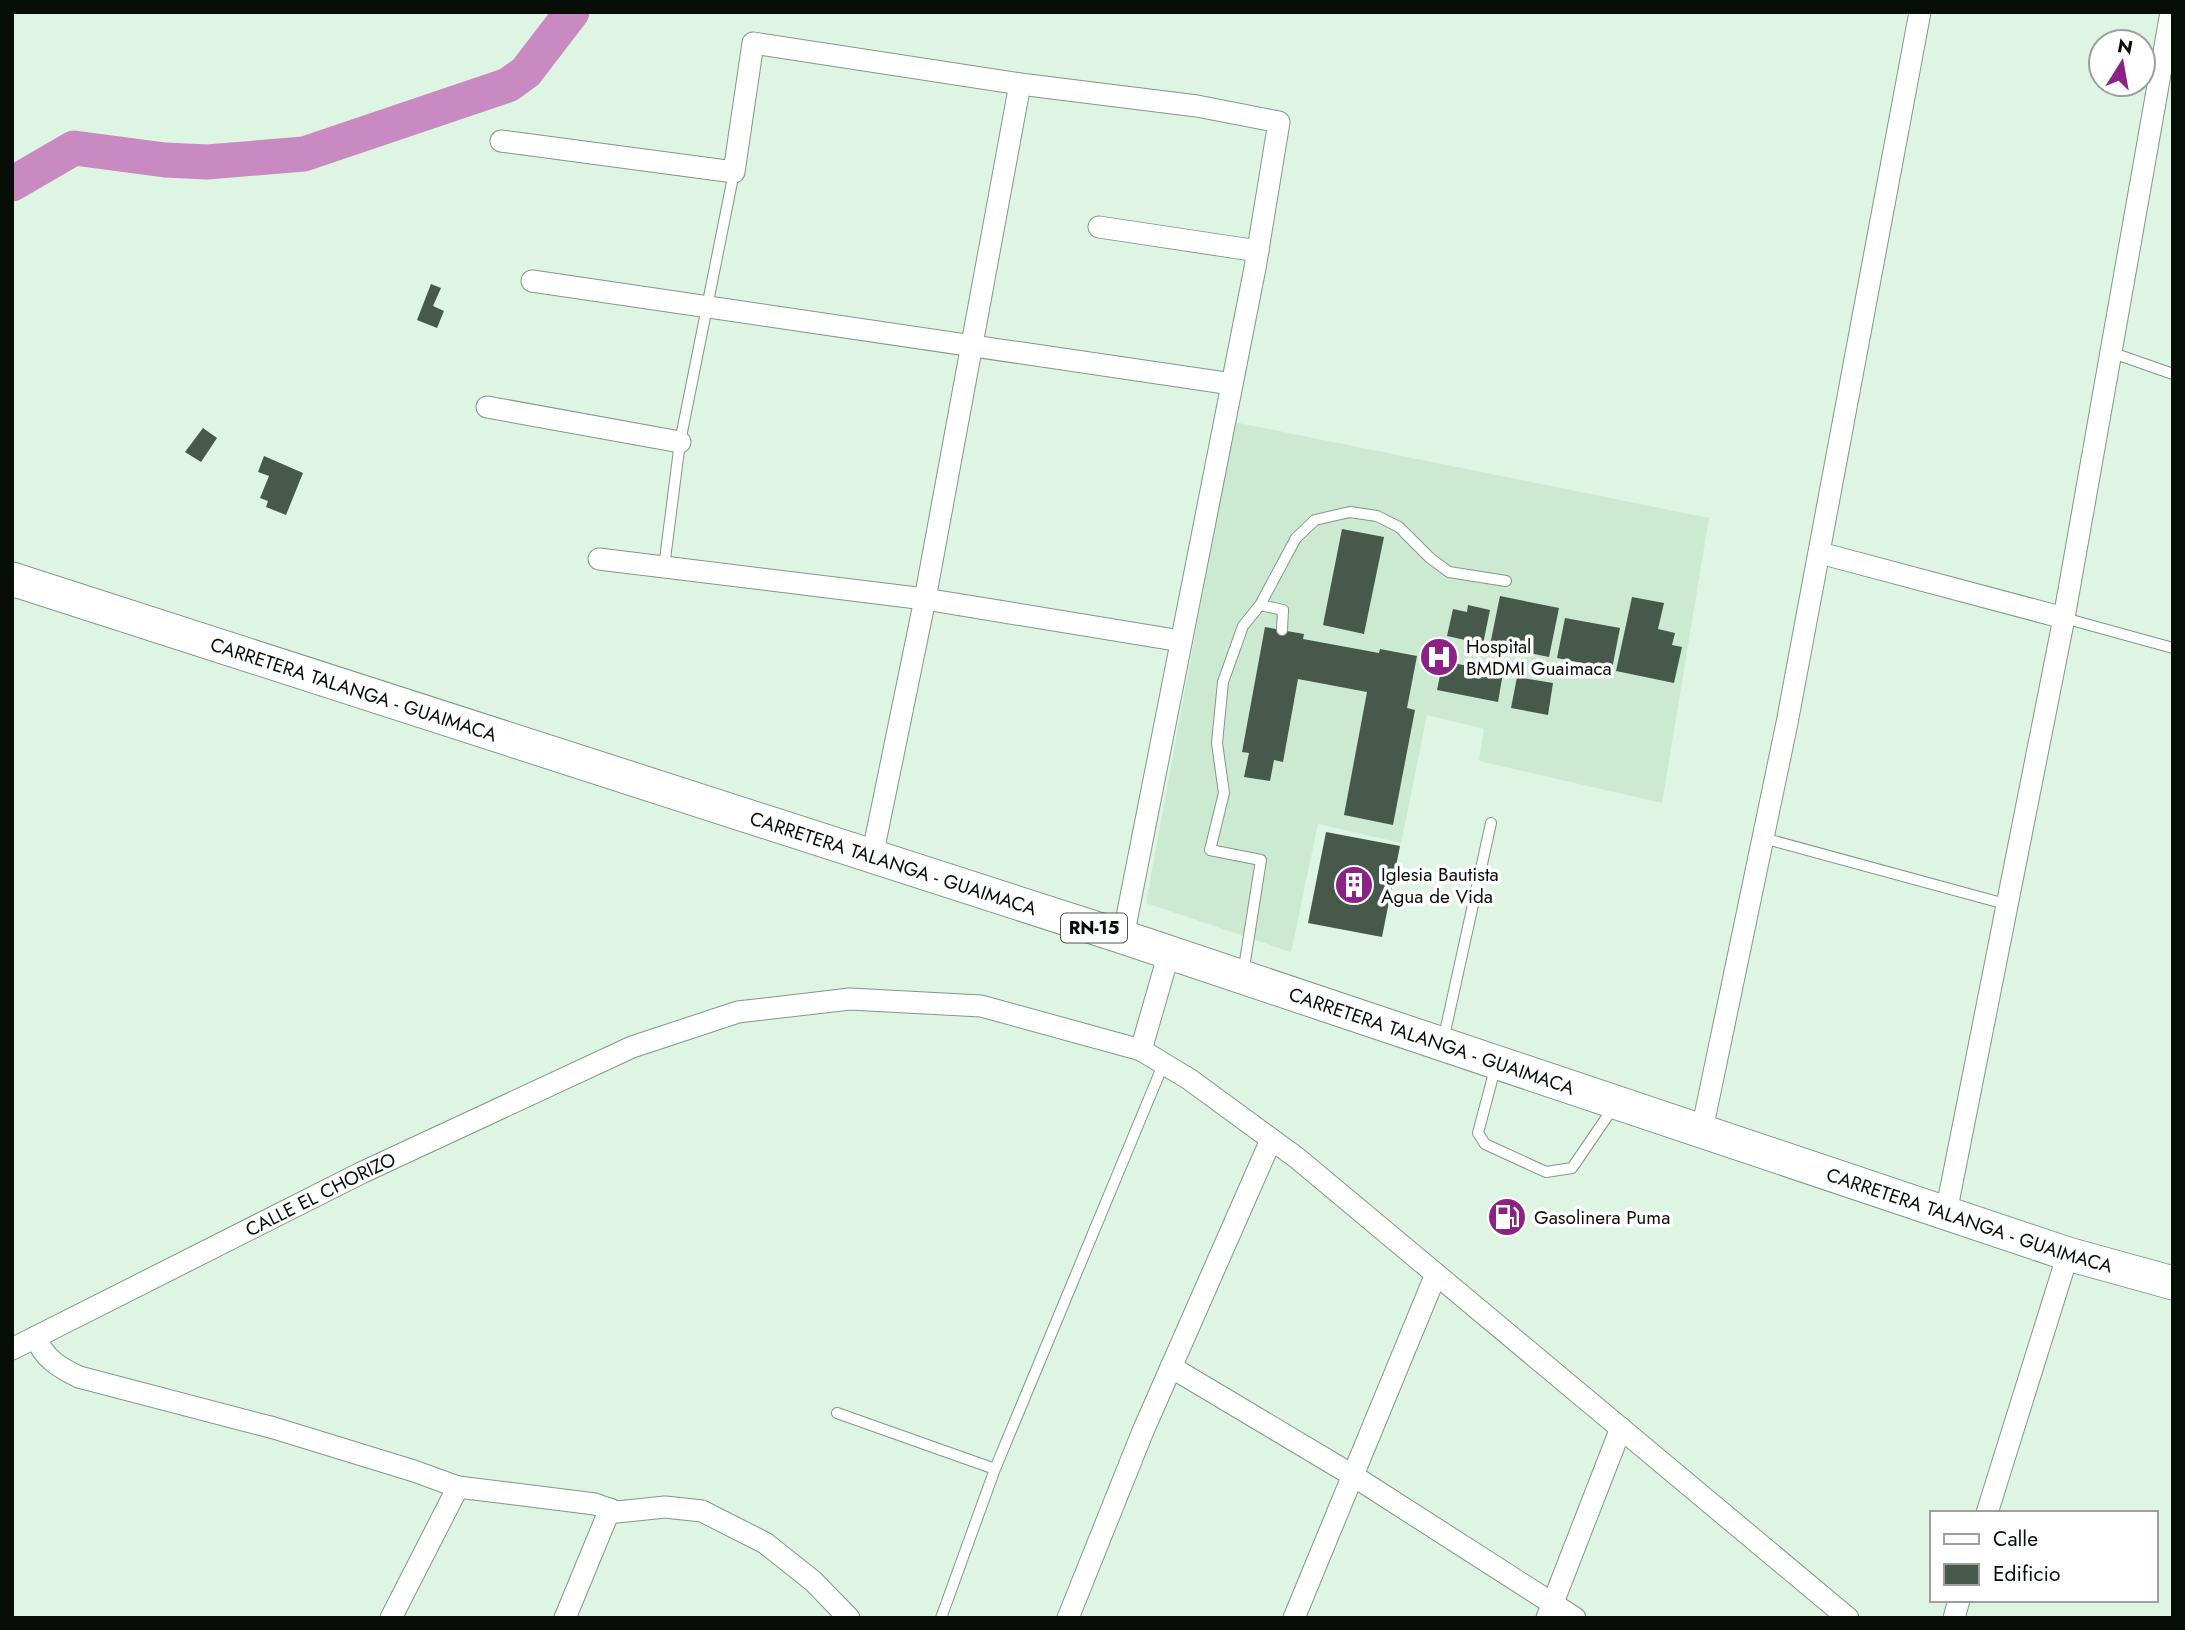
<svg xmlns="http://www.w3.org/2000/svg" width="2185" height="1630" font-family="Jost,sans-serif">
	<rect width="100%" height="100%" fill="#def5e3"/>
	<path fill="#cce9d2" d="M1234,422L1709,518L1662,803L1479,761L1484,729L1427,715L1401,843L1318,824L1291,952L1146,903Z"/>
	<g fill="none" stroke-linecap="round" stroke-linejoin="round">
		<path stroke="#c989c1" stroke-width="35" d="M12,184L74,148L165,160L207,162L304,154L508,85L526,72L572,12"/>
	</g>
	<path fill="#46594a" d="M431,284L441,288L433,306L444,311L437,328L417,320Z
		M203,428L217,438L201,462L185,452Z
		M264,456L303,473L286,515L266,507L268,501L260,498L269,476L258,472Z
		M1342,529L1384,537L1364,634L1323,625Z
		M1500,596L1559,608L1549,657L1490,645Z
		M1632,597L1664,603L1658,629L1675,633L1672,645L1682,647L1674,683L1616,671Z
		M1468,605L1490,610L1483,644L1447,636L1453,609L1467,612Z
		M1565,618L1620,628L1612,669L1557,658Z
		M1265,627L1304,634L1303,639L1379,653L1380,649L1417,656L1407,708L1415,710L1393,825L1344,815L1367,692L1298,679L1283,762L1274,760L1270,781L1244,777L1249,753L1242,752Z
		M1443,661L1503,673L1498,702L1437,690Z
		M1517,677L1553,683L1548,715L1511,708Z
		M1326,832L1400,846L1382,937L1308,923Z"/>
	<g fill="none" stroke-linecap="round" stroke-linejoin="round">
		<defs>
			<path id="lane" d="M2110,352L2173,374
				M664,567L680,442L734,172
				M1260,605L1296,538L1315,520L1350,512L1377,516L1399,527L1430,558L1449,572L1506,581
				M2064,618L2173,648
				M1763,838L2009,905
				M1243,974L1261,860L1210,850L1224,793L1217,743L1223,682L1243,626L1260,605L1283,610L1282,630
				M1443,1041L1491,823
				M1496,1065L1478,1133L1485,1144L1546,1172L1572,1168L1615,1105
				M837,1413L995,1469L1163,1065
				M941,1618L995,1469"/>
			<g id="street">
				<path d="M501,141L734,172L753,43L1020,84L1197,106L1279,122L1255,268L1123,937"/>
				<path d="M1099,227L1258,251"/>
				<path d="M532,281L1232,384"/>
				<path d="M487,407L680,442"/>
				<path d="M1820,553L2064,618"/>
				<path d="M599,559L925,599L1181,641"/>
				<path d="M872,857L925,599L1020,84"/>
				<path d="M1141,1050L1169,953"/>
				<path d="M1702,1130L1787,723L1920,12"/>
				<path d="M1946,1213L2064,618L2171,12"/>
				<path d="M36,1337C43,1358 60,1368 79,1377L274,1428L414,1471L458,1487L595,1504L617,1512L665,1507L702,1511L765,1543L813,1581L849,1618"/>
				<path id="s1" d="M12,1349L361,1173L632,1047L738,1012L850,999L981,1006L1141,1050L1189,1079L1297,1158L1848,1618"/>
				<path d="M1171,1367L1352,1475L1575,1618"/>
				<path d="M1987,1513L2068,1254"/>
				<path d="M391,1618L458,1487"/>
				<path d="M565,1618L610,1509"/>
				<path d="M1068,1618L1143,1431L1271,1140"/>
				<path d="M1294,1618L1436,1274"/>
				<path d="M1547,1618L1621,1428"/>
				<path d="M1954,1618L1959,1600"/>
			</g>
			<g id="primary">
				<path id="s2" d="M12,579L1123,937L2068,1254L2173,1283"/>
			</g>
		</defs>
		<use href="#lane" stroke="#829787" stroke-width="12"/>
		<use href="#street" stroke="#829787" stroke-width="23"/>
		<use href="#primary" stroke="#829787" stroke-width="35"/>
		<use href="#lane" stroke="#fff" stroke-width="10"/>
		<use href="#street" stroke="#fff" stroke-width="21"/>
		<use href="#primary" stroke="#fff" stroke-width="33"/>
	</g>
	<defs>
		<symbol id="hospital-disc" viewBox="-11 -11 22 22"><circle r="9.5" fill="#8d2286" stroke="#fff"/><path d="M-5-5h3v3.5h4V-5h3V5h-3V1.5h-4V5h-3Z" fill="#fff"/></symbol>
		<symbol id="building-disc" viewBox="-11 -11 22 22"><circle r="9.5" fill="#8d2286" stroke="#fff"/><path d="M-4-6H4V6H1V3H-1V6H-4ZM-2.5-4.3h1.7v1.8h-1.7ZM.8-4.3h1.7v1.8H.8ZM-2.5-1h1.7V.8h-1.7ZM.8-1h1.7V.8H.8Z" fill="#fff"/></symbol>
		<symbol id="fuel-disc" viewBox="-11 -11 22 22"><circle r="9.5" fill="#8d2286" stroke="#fff"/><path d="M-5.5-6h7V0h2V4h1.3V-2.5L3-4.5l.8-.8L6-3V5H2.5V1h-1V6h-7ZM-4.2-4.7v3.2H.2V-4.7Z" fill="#fff"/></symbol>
	</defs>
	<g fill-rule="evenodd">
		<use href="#hospital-disc" x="1417" y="635" width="44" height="44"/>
		<use href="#building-disc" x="1332" y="863" width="44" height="44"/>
		<use href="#fuel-disc" x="1485" y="1195" width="44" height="44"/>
	</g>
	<g text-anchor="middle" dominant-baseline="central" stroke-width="7" stroke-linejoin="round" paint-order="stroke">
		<rect fill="#fff" stroke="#515652" stroke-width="2" x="1061" y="913.5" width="66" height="29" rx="5"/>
		<g font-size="18" font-weight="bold" fill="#070e08">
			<text x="1094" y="928">RN-15</text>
		</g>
		<g font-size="19" fill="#070e08" stroke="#fff" text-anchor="start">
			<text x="1466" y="646">Hospital<tspan x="1466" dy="22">BMDMI Guaimaca</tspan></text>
			<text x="1381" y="874">Iglesia Bautista<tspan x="1381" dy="22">Agua de Vida</tspan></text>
			<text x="1534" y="1217">Gasolinera Puma</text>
		</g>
		<g font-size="19" fill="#070e08" stroke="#fff">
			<text stroke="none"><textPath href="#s2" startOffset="359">CARRETERA TALANGA - GUAIMACA</textPath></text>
			<text stroke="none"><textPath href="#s2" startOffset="926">CARRETERA TALANGA - GUAIMACA</textPath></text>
			<text stroke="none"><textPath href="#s2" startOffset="1493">CARRETERA TALANGA - GUAIMACA</textPath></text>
			<text stroke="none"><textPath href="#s1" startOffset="345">CALLE EL CHORIZO</textPath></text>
			<text stroke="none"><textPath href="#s2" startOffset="2060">CARRETERA TALANGA - GUAIMACA</textPath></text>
		</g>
	</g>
	<rect width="2185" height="1630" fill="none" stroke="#070e08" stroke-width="28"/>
	<rect x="1930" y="1511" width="228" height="91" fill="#ffffff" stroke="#9c9f9c" stroke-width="2"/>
	<rect x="1944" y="1534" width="35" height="10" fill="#ffffff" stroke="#9c9f9c" stroke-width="2"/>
	<text x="1993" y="1546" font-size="21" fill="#070e08">Calle</text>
	<rect x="1944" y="1564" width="35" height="21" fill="#46594a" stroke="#9c9f9c" stroke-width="2"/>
	<text x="1993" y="1581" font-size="21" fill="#070e08">Edificio</text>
	<g transform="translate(2122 63) rotate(11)"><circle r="33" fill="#ffffff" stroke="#9c9f9c" stroke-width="2"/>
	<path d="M0-5L12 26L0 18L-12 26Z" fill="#8d2286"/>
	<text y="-10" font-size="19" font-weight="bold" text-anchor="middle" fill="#070e08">N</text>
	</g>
</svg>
